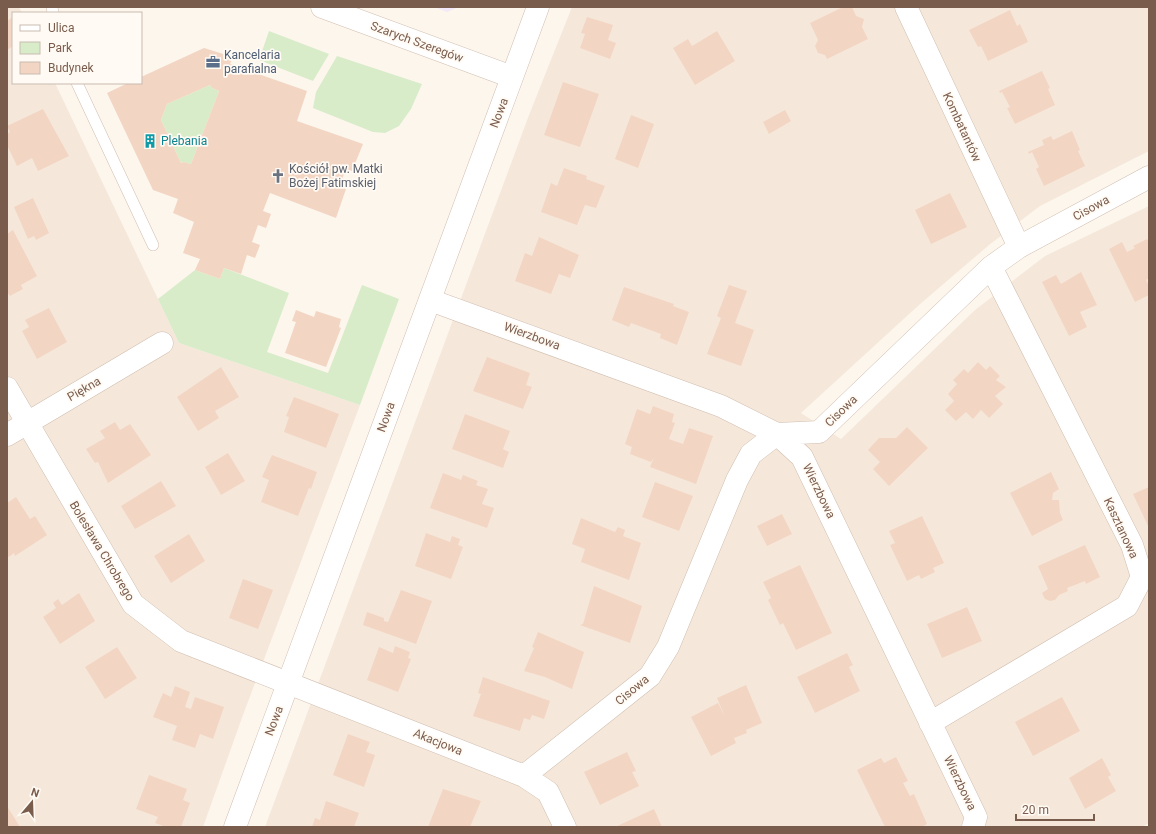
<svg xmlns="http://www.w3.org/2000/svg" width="1156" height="834" font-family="Roboto,sans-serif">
	<rect width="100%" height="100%" fill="#fdf6ec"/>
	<path fill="#f5e8da" d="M7,7H19L22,13H13V83H55L179,343L360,405L243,715L203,827H7Z
		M572,7H1149V151L1040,206L989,245L919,305L801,413L841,439L975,310L1045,256L1149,206V823L1142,827H265L529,115Z"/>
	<path fill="#f3e8fa" d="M434,7H459L447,12Z"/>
	<path fill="#d8ecc9" d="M269,31L329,54L313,81L259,60Z
		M337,56L422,84L411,109L399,126L385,133L373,132L313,108L316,92Z
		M210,85L212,88L219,91L191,164L184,162L181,163L161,120L167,104Z
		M224,268L289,293L267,352L328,373L362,285L399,299L360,405L179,343L158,299L195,270L220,279Z"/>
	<path fill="#f3d5c3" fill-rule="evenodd" d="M843,7H852L856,16L864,19L862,27L868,39L827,59L825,55L818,53L815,46L818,40L810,23Z
		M1010,10L1017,26L1020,24L1028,42L988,61L981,46L978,47L969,30Z
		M13,17V46L7,50V21Z
		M587,17L613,25L608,40L616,43L610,59L580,48L585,34L581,33Z
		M717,31L735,61L695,85L673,48L688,39L692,46Z
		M204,48L233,57L230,64L307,91L297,121L363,144L352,171L346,169L342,179L340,187L346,189L336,218L270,193L263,211L271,214L266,228L258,225L252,242L260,245L255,258L247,255L241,274L224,268L220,279L195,270L200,259L183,253L194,222L173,213L178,199L153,190L107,93L128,83H141V77ZM210,85L212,88L219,91L191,164L184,162L181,163L161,120L167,104Z
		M1042,71L1050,88L1048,89L1055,105L1015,124L1007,108L1010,107L1002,92L1000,93L999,91Z
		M563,82L599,94L580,147L544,135Z
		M43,109L69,156L38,171L32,158L17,166L7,145V134L10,132L7,126Z
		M785,110L791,121L769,134L763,122Z
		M631,115L654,124L638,168L615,159Z
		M1072,131L1080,150L1078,151L1085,166L1044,186L1036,169L1039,167L1032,152L1029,154L1028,152L1044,145L1042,140L1051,136L1053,140Z
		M564,168L587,176L586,179L605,186L596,208L585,205L577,225L541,212L551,183L557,186Z
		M950,193L967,227L931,244L915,210Z
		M33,198L49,233L36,240L34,236L28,239L14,207Z
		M13,230L37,276L21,285L23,289L10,296L7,292V234Z
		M539,237L579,255L570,278L559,274L551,294L515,281L525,253L532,256Z
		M1147,239L1149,243V278L1146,280L1149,286V295L1135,302L1109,249L1122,242L1127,252L1135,248L1133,246Z
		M1081,272L1097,305L1080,312L1087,327L1069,336L1042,282L1056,275L1061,284Z
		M729,285L747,291L735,323L754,330L741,366L707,354L721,318L717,316Z
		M624,287L674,304L673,306L689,312L677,345L660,338L661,334L631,323L629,327L612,320Z
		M49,308L67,342L37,359L22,331L29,327L25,320Z
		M296,310L314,317L316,311L341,319L339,327L341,328L326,367L285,353L296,322L292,321Z
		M487,357L530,373L526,385L532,387L523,409L473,391Z
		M978,362L986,370L990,366L1000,376L996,380L1006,387L995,396L1003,404L989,418L981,410L973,419L966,412L956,421L945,410L954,401L948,394L957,384L953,380L964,369L968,373Z
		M221,367L239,397L215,411L219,418L198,431L177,397Z
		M294,397L339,414L326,448L284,432L289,417L286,416Z
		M653,406L674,414L672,422L675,423L669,439L683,444L689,428L713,436L696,484L650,467L654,457L651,462L630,454L632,447L625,444L637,409L650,414Z
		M465,414L510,431L503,449L509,452L503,468L452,449Z
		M115,422L120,430L130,424L151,455L108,483L98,462L95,463L86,449L105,438L100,431Z
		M907,427L928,448L889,486L873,469L880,462L868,450L879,438H896Z
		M228,453L245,481L221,495L205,467Z
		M272,455L317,472L311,489L309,488L298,516L261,502L269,480L262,477Z
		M1051,472L1059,489L1053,493L1052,500H1059L1060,513L1063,520L1032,536L1010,493Z
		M443,473L461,480L463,475L478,481L476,485L488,489L482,504L494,508L487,528L430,508Z
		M161,481L176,506L135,529L121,506Z
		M655,482L693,496L679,531L642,517Z
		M1149,487V528L1133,494Z
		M16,497L30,519L35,516L47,535L15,556L14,553L9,557L7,555V503Z
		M782,514L792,534L767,546L757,526Z
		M922,516L944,563L933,568L935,572L921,579L919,575L907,581L890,545L895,543L889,531Z
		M581,518L615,532L618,527L625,530L623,536L641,543L629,580L581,562L585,549L572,544Z
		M426,533L450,542L452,536L460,539L458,545L463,547L451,579L415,566Z
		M189,534L205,561L171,583L154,556Z
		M1085,545L1100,577L1086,584L1085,581L1067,588L1068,591L1059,595L1055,600L1050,601L1045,599L1042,593L1048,589L1038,566Z
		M800,565L832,633L796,650L783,623L780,625L768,600L771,598L763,582Z
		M243,579L273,590L258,629L229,618Z
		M594,586L642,606L630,643L580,625L583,624Z
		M401,590L432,601L416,644L363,625L367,612L384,618V621L388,622Z
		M79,593L95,621L60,644L43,617L56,608L53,603L58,599L62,605Z
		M967,607L982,641L942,658L927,624Z
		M538,632L584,652L572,689L545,677L524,671L534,648L532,647Z
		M395,646L410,652L408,658L411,659L398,692L367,680L379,647L393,653Z
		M117,647L137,678L105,699L85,667Z
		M847,653L853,665L849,667L860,691L815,713L797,677Z
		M483,677L550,701L544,719L532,715L530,720L524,718L520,731L473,716L481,694L478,693Z
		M746,685L762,723L746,730L747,733L734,738L736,743L711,756L691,717L718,703L725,717L717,698Z
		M175,686L190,692L185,707L191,709L195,697L224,707L213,739L200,734L195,748L172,740L177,726L153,717L163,693L171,697Z
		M1062,697L1080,731L1033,756L1015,722Z
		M348,734L370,742L366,752L375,755L364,787L333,775Z
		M627,752L636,771L632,772L639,786L600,805L584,772Z
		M896,757L908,781L903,783L910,796L914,794L927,824L922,827H885L857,770L881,758L884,763Z
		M1102,758L1111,775L1108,777L1116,791L1085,809L1069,778Z
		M149,775L187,789L183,800L190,803L181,827H166L155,823L158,817L136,809Z
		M443,789L481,801L470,827H428Z
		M326,801L359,813L354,827H312L315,818L320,820Z
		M7,806L20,827H7Z
		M654,809L662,827H615Z"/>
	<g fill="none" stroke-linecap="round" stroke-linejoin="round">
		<defs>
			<path id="service" d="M52,7L53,13
				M77,83L153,245"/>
			<path id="minor" d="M322,7L512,77
				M906,7L1019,247
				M430,300L721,406L777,434L802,457L976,817L973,827
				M7,388L133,604L181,641L524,776L548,792L565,827
				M7,435L162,343
				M930,723L1127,606L1142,577L1132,545L991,267
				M524,776L650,676L668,647L737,480L751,454L777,434L819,432L991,267L1019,247L1149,177
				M235,827L538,7"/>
		</defs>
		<use href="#service" stroke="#d1beb0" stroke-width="12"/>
		<use href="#minor" stroke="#d1beb0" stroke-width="23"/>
		<use href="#service" stroke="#fff" stroke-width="11"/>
		<use href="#minor" stroke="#fff" stroke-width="22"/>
	</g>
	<defs>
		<symbol id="office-bare" viewBox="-9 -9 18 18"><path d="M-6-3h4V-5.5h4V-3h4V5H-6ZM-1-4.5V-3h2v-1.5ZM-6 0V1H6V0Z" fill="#5c6f8a" stroke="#fffaf3" stroke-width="2.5" paint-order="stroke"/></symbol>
		<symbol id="building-bare" viewBox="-9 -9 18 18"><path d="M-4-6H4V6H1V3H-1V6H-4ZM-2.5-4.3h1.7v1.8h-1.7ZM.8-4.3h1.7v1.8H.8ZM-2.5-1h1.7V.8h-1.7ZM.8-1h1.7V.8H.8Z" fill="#0f9aa8" stroke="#fffaf3" stroke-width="2.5" paint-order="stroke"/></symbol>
		<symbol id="church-bare" viewBox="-9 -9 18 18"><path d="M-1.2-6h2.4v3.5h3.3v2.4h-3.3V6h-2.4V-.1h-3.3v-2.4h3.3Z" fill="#6b7280" stroke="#fffaf3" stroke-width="2.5" paint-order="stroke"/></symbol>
	</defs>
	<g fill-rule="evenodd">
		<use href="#office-bare" x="203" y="52" width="20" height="20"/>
		<use href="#building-bare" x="140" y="131" width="20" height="20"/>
		<use href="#church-bare" x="268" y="166" width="20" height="20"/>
	</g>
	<g text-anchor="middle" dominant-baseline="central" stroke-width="3.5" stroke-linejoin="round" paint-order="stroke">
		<g font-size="12" fill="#7a5c4d" stroke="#fffaf3">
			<text transform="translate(417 42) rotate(20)">Szarych Szeregów</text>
			<text transform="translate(499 113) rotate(-69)">Nowa</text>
			<text transform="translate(962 127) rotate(65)">Kombatantów</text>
			<text transform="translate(1091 208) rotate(-29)">Cisowa</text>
			<text transform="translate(532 336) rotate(20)">Wierzbowa</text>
			<text transform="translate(84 389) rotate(-30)">Piękna</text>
			<text transform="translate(841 411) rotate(-44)">Cisowa</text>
			<text transform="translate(386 417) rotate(-70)">Nowa</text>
			<text transform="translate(819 491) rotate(64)">Wierzbowa</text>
			<text transform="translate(1121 528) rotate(65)">Kasztanowa</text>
			<text transform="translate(102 551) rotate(59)">Bolesława Chrobrego</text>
			<text transform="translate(632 690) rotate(-40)">Cisowa</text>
			<text transform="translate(274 721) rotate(-69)">Nowa</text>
			<text transform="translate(438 742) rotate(22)">Akacjowa</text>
			<text transform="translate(960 783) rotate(64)">Wierzbowa</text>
		</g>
		<g font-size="12" fill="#4e5e75" stroke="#fffaf3" text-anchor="start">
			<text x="224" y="55">Kancelaria<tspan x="224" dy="14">parafialna</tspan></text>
		</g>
		<g font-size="12" fill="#0d838f" stroke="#fffaf3" text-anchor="start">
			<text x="161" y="141">Plebania</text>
		</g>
		<g font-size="12" fill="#5b616d" stroke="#fffaf3" text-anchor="start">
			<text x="289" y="169">Kościół pw. Matki<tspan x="289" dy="14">Bożej Fatimskiej</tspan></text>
		</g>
	</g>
	<rect width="1156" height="834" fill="none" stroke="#7a5c4d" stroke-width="16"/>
	<rect x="12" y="12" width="130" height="72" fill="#fffaf3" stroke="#cabbb1"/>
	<rect x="20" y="25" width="20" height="6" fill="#ffffff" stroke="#cabbb1"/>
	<text x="48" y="32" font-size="12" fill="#7a5c4d">Ulica</text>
	<rect x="20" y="42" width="20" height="12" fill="#d8ecc9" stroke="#cabbb1"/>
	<text x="48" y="52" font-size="12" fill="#7a5c4d">Park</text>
	<rect x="20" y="62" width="20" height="12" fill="#f3d5c3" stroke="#cabbb1"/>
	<text x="48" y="72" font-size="12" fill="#7a5c4d">Budynek</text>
	<g transform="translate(32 802) rotate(19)" stroke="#fffaf3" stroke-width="3" paint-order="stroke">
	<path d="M0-3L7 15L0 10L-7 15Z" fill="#7a5c4d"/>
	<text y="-6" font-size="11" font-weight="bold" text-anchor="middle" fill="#7a5c4d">N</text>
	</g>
	<path d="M1016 814v6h78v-6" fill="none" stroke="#7a5c4d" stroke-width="2"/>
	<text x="1022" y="814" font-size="12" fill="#7a5c4d" stroke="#fffaf3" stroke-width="3" paint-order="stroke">20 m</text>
</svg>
